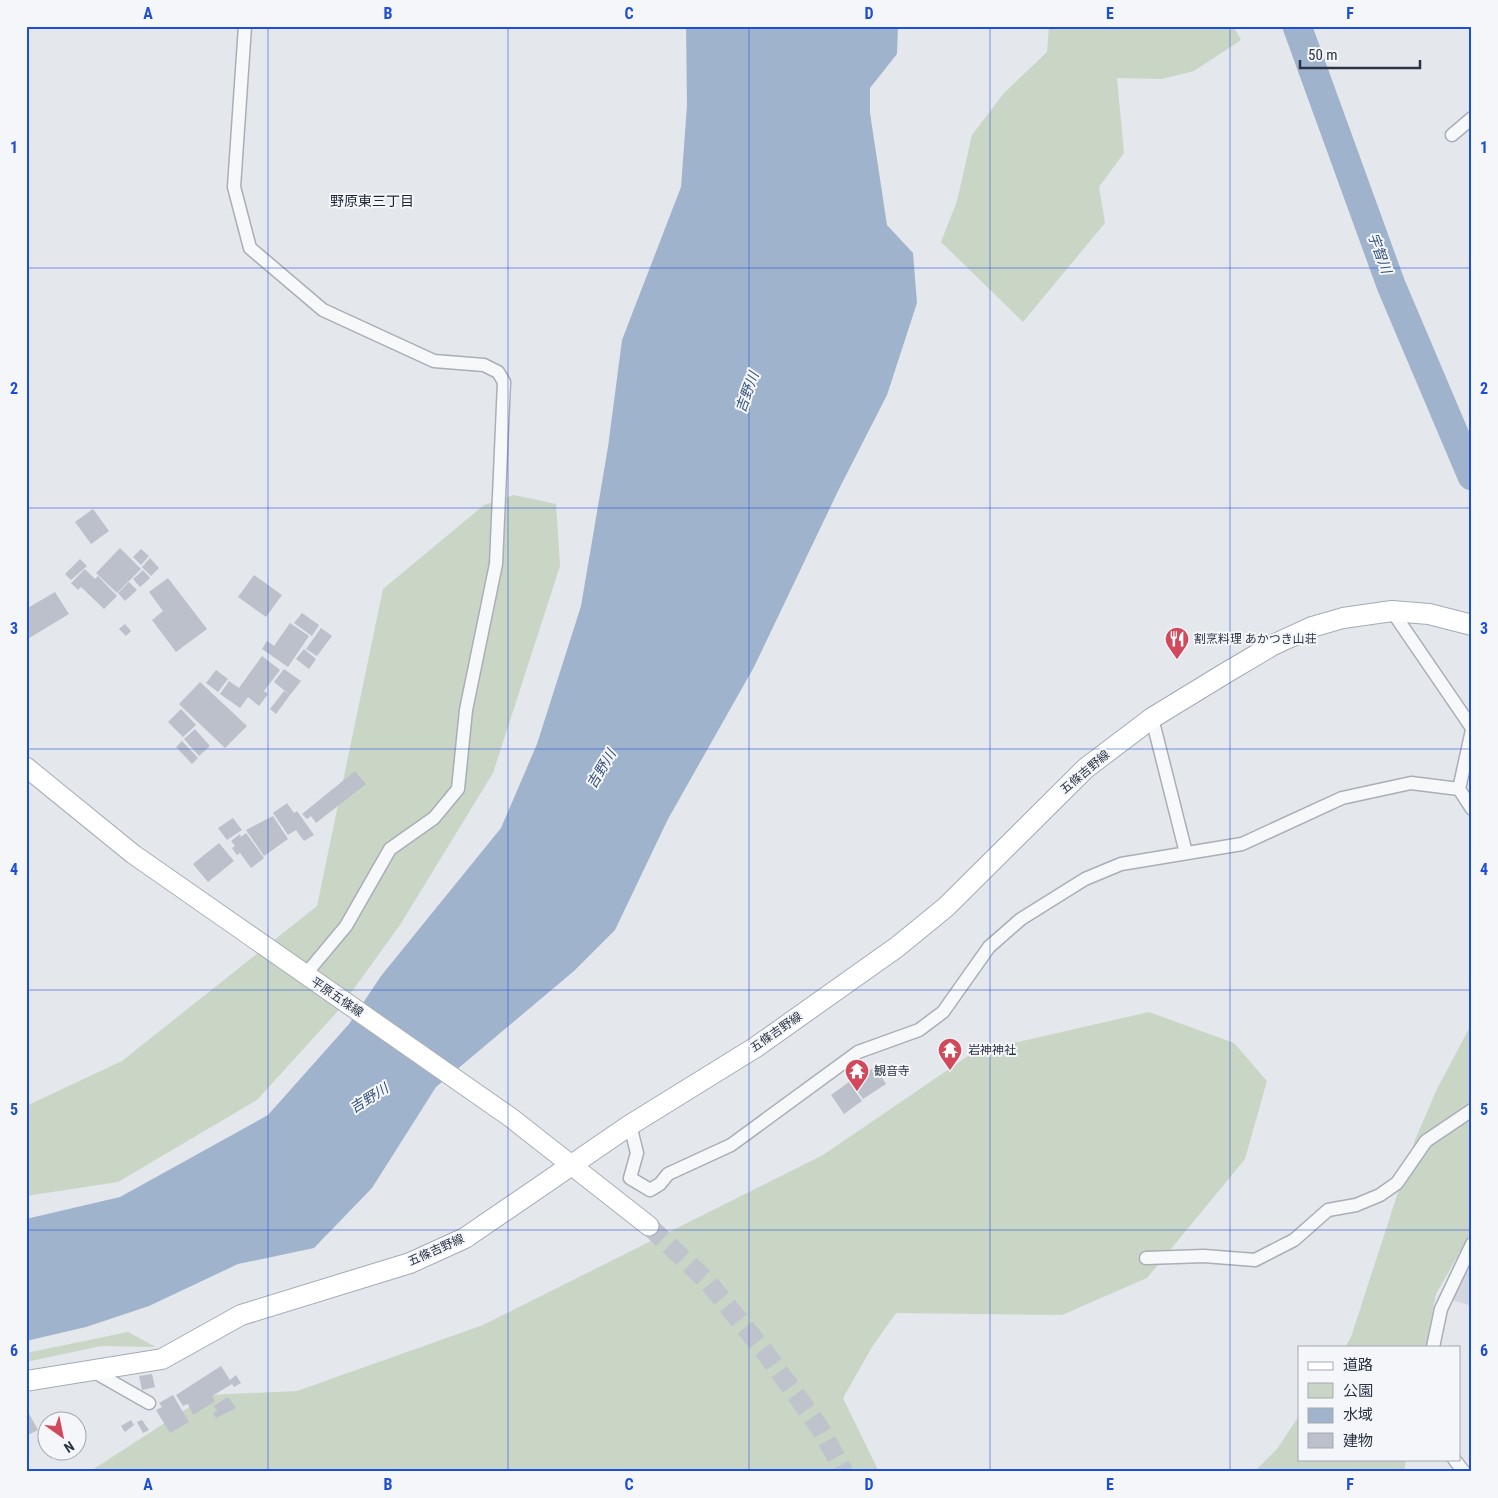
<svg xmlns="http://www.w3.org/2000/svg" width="1498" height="1498" font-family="'Roboto Condensed','Noto Sans JP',sans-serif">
	<rect width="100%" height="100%" fill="#e4e7ec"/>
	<path fill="#d2d6de" d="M1472,1260V1306L1452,1300Z"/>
	<path fill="#c9d6c5" d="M1049,26H1233L1241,40L1194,71L1162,79L1117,78L1124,153L1099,187L1105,223L1023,322L941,242L957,201L972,135L1004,93L1047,52Z
		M514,495L556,504L560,566L493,773L400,925L337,1012L257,1100L118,1182L26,1196V1106L122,1061L317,906L383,589L484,505Z
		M1149,1012L1234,1043L1267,1081L1245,1159L1147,1278L1062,1315L896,1313L872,1347L843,1398L879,1472H89L208,1395L297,1391L483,1325L823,1155L974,1052Z
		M1472,1023V1231L1436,1294L1426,1347H1345L1351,1337L1415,1140L1437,1089Z
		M128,1332L156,1347L101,1346L26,1362V1353Z
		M1299,1416V1459H1406L1404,1472H1254L1277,1449Z"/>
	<path fill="#9fb4cc" d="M686,26H898L897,54L870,88V113L887,225L913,253L917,303L887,395L839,489L754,667L668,819L615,930L574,971L436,1087L372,1188L314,1248L238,1264L149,1306L86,1327L26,1341V1219L120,1197L268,1115L349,1024L381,976L501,828L537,744L581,606L608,447L622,340L681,187L687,105Z"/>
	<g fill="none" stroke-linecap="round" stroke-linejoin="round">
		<path stroke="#9fb4cc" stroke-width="29" d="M1297,26L1391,285L1472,476"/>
	</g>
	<path fill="#bbc0ca" d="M93,509L109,531L91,544L75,522Z
		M120,548L141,569L117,593L96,573Z
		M141,549L149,556L141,565L133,557Z
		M150,558L159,568L151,576L142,567Z
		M80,559L87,566L71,580L65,574Z
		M85,569L95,579L98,576L117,596L104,609L81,587L78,590L71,583Z
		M143,570L150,578L140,587L133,579Z
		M254,575L282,595L266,617L238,597Z
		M168,578L207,629L176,652L152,620L163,611L149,592Z
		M129,582L137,590L125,601L118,593Z
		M55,592L69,614L26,640V609Z
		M302,613L319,625L312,636L294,623Z
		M290,623L309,636L288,667L262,649L267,641L274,646Z
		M125,624L131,631L126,636L119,629Z
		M321,628L332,636L317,656L306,649Z
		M304,649L316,659L309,669L296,659Z
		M262,656L280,670L264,691L268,694L259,706L248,697L240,708L220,694L229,681L239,688Z
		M284,669L301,681L290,695L274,682Z
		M216,670L228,679L218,692L206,683Z
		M200,682L247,726L225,748L179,704Z
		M284,691L290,695L276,714L270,709Z
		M181,709L196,725L183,737L168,722Z
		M195,729L210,746L199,756L184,739Z
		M182,741L198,758L192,764L176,747Z
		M355,771L366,784L316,823L311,816L307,819L302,814Z
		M287,803L294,813L297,811L314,835L304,841L296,830L288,835L273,813Z
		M273,816L288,839L264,856L246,830Z
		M233,818L242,830L227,840L218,828Z
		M246,833L264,858L251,868L240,853L237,855L232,848L235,846L231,841L240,834L241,837Z
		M219,843L234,861L208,882L193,864Z
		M875,1067L886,1084L863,1099L851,1082Z
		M849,1082L862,1101L844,1114L831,1095Z
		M221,1366L230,1380L236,1375L241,1383L234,1387L232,1384L212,1396L215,1401L193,1415L188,1404L183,1406L176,1395Z
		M152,1374L155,1387L142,1390L139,1376Z
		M173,1395L189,1422L170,1433L156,1410L162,1407L159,1403Z
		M228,1397L236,1408L216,1418L213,1413L217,1411L214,1406Z
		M26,1408L38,1430L26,1436Z
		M131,1420L134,1425L125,1432L121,1426Z
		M142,1420L149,1430L143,1433L137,1422Z"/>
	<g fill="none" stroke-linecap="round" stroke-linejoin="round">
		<path stroke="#bfc3cb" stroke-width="19" stroke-dasharray="19 9" stroke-linecap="butt" d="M649,1226L708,1282L765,1352L820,1428L844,1472"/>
		<defs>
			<path id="minor" d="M245,26L234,187L250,248L323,310L434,361L484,365L498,372L504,382L496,564L466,710L458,789L434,818L390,849L346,926L305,975
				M1452,135L1472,118
				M1392,611L1472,728
				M1152,718L1186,853
				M1472,730L1459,789L1472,809
				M630,1125L637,1153L630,1178L650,1190L660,1184L668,1174L731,1145L858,1052L919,1030L943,1012L989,947L1021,919L1085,879L1121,864L1242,844L1342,798L1411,783L1459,789
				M1146,1258L1204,1256L1255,1260L1294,1240L1328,1210L1356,1205L1380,1195L1397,1183L1426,1141L1472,1110
				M1433,1347L1441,1309L1472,1244
				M91,1370L149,1403
				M1454,1459L1464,1472"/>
			<path id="secondary" d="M26,767L133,854L510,1117L649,1226"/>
			<path id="primary" d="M26,1381L162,1359L241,1315L410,1263L465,1238L630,1125L756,1047L897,947L946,907L1086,768L1152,718L1224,674L1273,645L1312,627L1343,618L1392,611L1429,614L1472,625"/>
		</defs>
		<use href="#minor" stroke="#a9aeb7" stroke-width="15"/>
		<use href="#secondary" stroke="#a9aeb7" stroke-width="21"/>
		<use href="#primary" stroke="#a3abb8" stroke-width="22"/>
		<use href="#minor" stroke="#f7f8fa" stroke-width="12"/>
		<use href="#secondary" stroke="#fff" stroke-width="19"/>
		<use href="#primary" stroke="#fff" stroke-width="20"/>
	</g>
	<path fill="none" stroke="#1d4ed8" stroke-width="1" stroke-opacity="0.55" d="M268,26V1472M508,26V1472M749,26V1472M990,26V1472M1230,26V1472M26,268H1472M26,508H1472M26,749H1472M26,990H1472M26,1230H1472"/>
	<defs>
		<symbol id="restaurant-pin" viewBox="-11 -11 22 30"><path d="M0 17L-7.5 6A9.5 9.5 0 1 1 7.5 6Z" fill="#d1495b" stroke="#f4f6f9"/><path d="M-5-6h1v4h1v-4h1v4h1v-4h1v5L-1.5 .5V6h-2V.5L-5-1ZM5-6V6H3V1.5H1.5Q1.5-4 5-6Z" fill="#fff"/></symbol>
		<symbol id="temple-pin" viewBox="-11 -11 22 30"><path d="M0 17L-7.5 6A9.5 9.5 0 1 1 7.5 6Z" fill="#d1495b" stroke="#f4f6f9"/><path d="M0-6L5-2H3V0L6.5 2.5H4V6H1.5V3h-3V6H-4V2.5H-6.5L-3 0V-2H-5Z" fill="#fff"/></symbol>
	</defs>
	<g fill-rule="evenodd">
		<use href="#restaurant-pin" x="1163" y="625" width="28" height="38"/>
		<use href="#temple-pin" x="936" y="1036" width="28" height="38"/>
		<use href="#temple-pin" x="843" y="1057" width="28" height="38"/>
	</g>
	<g text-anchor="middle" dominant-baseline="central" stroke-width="4" stroke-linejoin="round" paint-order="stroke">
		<g font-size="12" fill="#2b3445" stroke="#f4f6f9" text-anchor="start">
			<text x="1194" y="639">割烹料理 あかつき山荘</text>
			<text x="968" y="1050">岩神神社</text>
			<text x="874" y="1071">観音寺</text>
		</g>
		<g font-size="12" fill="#2b3445" stroke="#f4f6f9">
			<text transform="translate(1085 772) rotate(-40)">五條吉野線</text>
			<text transform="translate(337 997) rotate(34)">平原五條線</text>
			<text transform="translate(776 1032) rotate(-35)">五條吉野線</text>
			<text transform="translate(436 1250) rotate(-24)">五條吉野線</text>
		</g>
		<g font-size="14" fill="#1d2536" stroke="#f4f6f9">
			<text x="372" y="201">野原東三丁目</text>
		</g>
		<g font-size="14" font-style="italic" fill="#34527a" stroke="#f4f6f9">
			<text transform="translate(1380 253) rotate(70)">宇智川</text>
			<text transform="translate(747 392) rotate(-70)">吉野川</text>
			<text transform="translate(601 769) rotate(-59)">吉野川</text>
			<text transform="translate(369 1098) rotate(-32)">吉野川</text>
		</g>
	</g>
	<rect width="1498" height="1498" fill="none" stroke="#f4f6f9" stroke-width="55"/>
	<rect x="1298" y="1346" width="162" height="115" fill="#f4f6f9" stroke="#a4a8b1"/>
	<rect x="1308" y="1362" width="25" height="8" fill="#ffffff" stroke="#a4a8b1"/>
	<text x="1343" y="1370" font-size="15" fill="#2b3445">道路</text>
	<rect x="1308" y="1383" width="25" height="15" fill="#c9d6c5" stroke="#a4a8b1"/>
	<text x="1343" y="1396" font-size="15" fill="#2b3445">公園</text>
	<rect x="1308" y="1408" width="25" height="15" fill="#9fb4cc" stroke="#a4a8b1"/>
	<text x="1343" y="1420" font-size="15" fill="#2b3445">水域</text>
	<rect x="1308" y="1433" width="25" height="15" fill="#bbc0ca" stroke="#a4a8b1"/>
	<text x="1343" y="1446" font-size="15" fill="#2b3445">建物</text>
	<g transform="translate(62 1436) rotate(147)"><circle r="24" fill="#f4f6f9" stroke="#a4a8b1"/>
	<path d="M0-4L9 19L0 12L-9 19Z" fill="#d1495b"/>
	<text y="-8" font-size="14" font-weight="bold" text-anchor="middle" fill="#2b3445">N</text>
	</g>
	<path d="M1300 60v8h120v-8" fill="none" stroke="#2b3445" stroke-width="2.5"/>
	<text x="1308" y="60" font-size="15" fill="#2b3445" stroke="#f4f6f9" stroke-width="4" paint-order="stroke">50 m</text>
	<rect x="28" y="28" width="1442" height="1442" fill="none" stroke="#1d4ed8" stroke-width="2"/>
	<g font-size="16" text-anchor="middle" font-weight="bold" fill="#1d4ed8">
		<text x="148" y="19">A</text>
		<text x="388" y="19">B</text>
		<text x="629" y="19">C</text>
		<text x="869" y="19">D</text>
		<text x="1110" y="19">E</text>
		<text x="1350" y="19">F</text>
		<text x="14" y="153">1</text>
		<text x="1484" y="153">1</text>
		<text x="14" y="394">2</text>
		<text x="1484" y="394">2</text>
		<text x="14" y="634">3</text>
		<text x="1484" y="634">3</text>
		<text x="14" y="875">4</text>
		<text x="1484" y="875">4</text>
		<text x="14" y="1115">5</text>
		<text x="1484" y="1115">5</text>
		<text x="14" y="1356">6</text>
		<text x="1484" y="1356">6</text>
		<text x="148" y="1490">A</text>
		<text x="388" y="1490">B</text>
		<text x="629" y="1490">C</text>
		<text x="869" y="1490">D</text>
		<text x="1110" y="1490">E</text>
		<text x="1350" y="1490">F</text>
	</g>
</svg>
